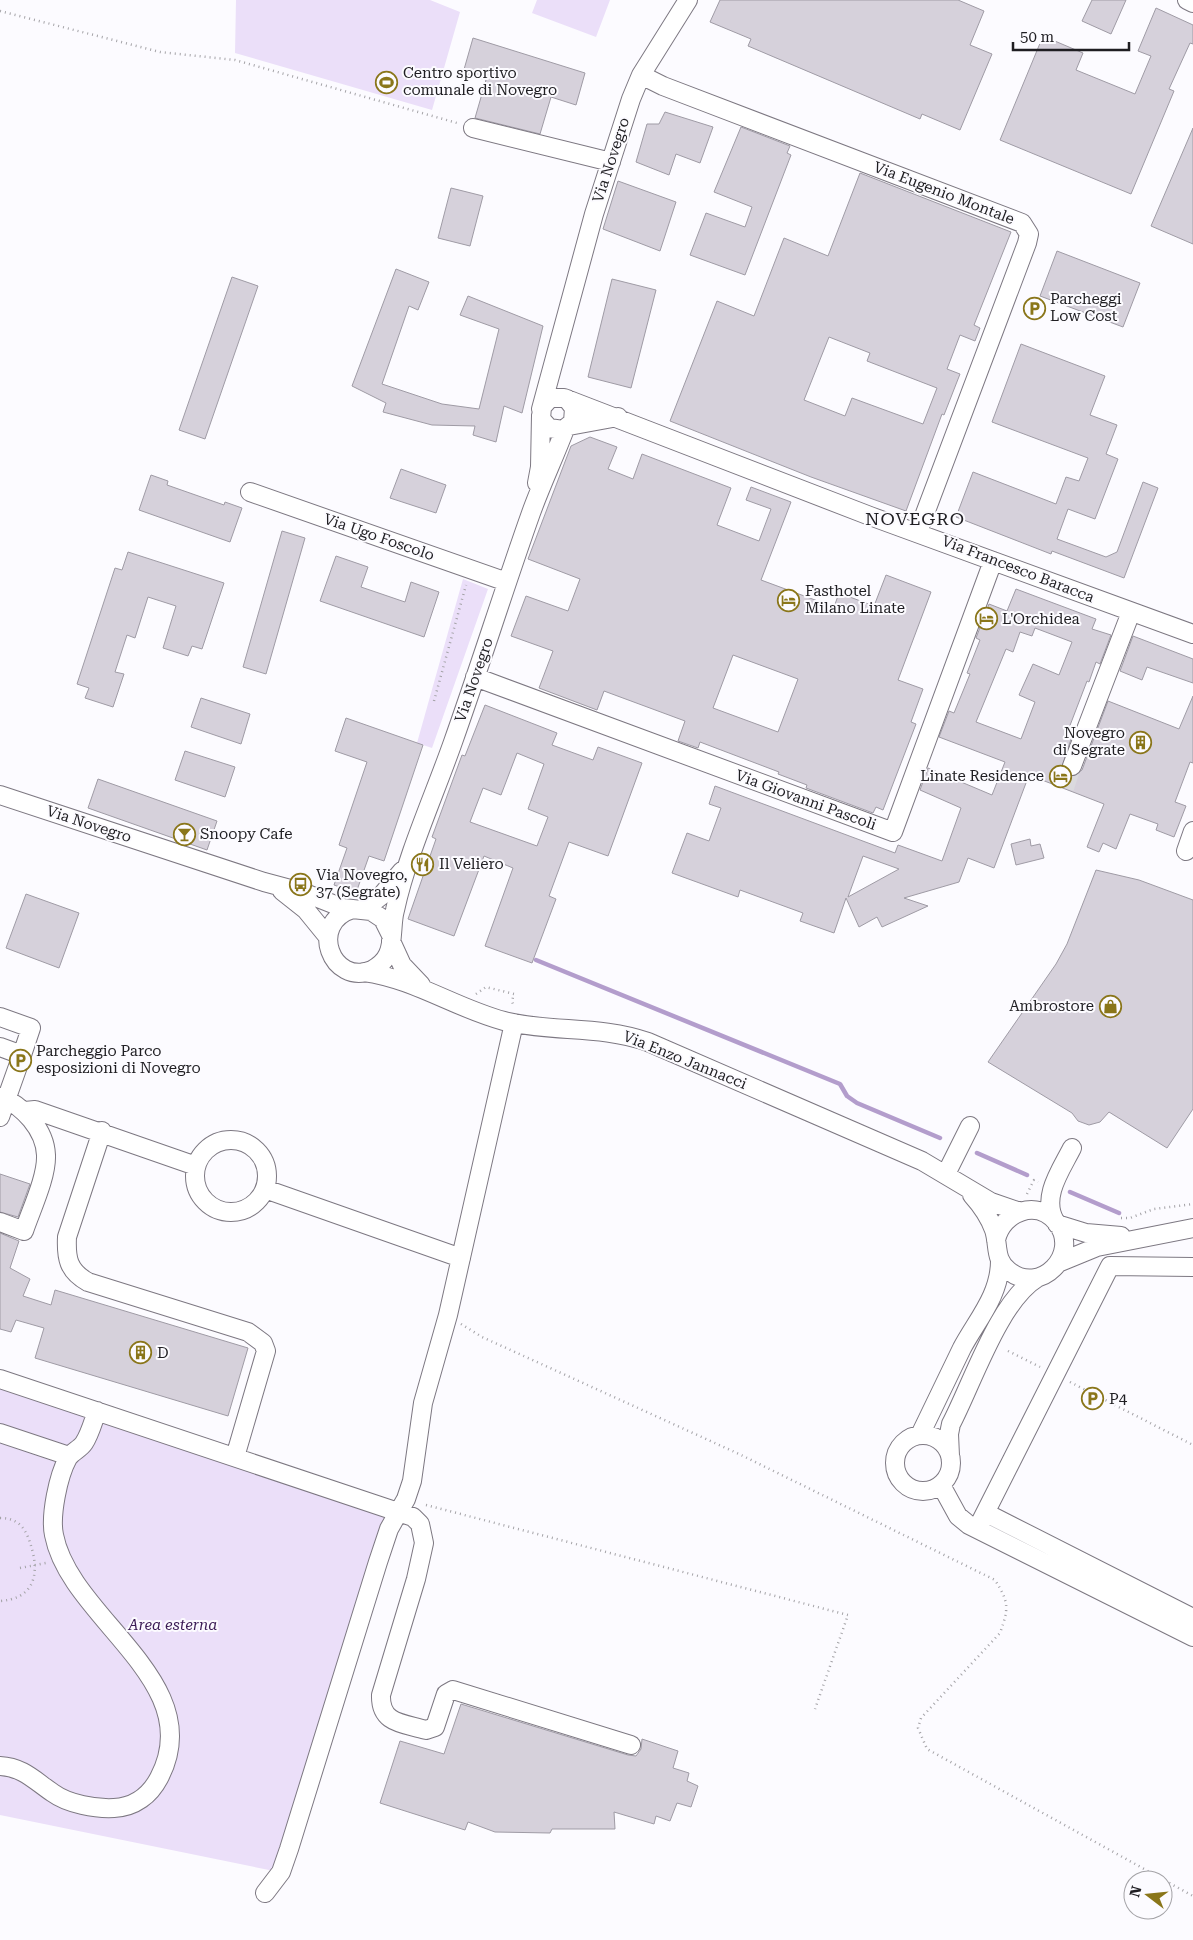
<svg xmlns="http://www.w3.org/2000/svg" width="1193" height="1940" font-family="'Roboto Serif',serif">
	<rect width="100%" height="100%" fill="#fcfbff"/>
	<path fill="#ebdff9" d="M236,0H430L460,12L432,110L235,53Z
		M537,0H610L596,37L532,13Z
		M463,579L488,589L432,748L417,743Z
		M0,1388L385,1515L279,1872L0,1815Z"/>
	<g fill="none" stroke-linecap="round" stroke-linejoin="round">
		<path stroke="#b39dcc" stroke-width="4.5" d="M536,960L840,1084L847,1096L857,1103L940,1138
			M977,1153L1027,1175
			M1070,1192L1119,1213"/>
	</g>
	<path fill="#d6d1db" stroke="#9f9ba5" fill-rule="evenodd" d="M720,0H958L984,11L970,45L992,54L960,130L922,114L920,119L748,46L751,39L710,22Z
		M1092,0H1126L1111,34L1082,21Z
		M1156,8L1193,25V44L1190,43L1169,89L1174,91L1131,194L1000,140L1043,36L1083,53L1076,70L1135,94L1151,56L1138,51Z
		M473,38L585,73L576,105L551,97L540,134L475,118L486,80L463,73Z
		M665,112L713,127L700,163L676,154L669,175L636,162L647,124H659Z
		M741,127L790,146L787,153L791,155L745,275L690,255L706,213L745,227L752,207L714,192Z
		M1193,128V244L1151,226Z
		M860,173L1011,232L974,325L980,328L975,341L960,335L947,369L960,374L944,415L942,414L906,511L811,477L670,421L717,301L754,316L784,238L828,256ZM829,337L870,353L867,361L937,388L923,424L852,398L845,416L804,400Z
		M618,181L676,202L660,251L603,229Z
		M451,188L483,196L470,246L438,238Z
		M1057,251L1140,283L1123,327L1040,296Z
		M396,269L429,282L418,310L409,306L382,384L442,404L479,409L499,329L460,315L468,296L543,326L522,413L504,406L496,442L473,435L475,426L432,425L383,412L386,403L352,386Z
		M232,277L258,286L205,439L179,430Z
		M612,279L656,290L631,388L588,377Z
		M1021,344L1105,376L1090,415L1117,425L1106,454L1118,459L1095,519L1068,509L1057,539L1106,557L1117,552L1143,482L1158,488L1124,578L1052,551L1051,554L956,517L973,472L1056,504L1066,477L1079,481L1088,458L992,422Z
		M590,437L617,447L608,469L633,479L642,454L731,488L717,525L759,541L771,509L746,500L751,487L791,502L761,580L834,607L839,593L874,606L886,575L931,592L898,680L923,689L911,722L916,724L883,810L876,807L873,813L806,788L807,785L778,774L779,772L700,742L698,748L678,741L685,721L604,691L597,710L539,688L553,651L511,636L526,596L568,611L580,579L528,559L571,446ZM733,655L798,679L778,732L713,708Z
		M401,469L446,485L436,513L390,498Z
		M151,475L168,481L167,485L224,505L225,502L242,508L230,542L139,510Z
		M282,531L305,538L266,674L243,667Z
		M128,552L224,583L202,649L192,646L188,656L163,648L176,606L148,597L135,638L127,635L115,672L124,674L113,707L85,698L89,688L77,684L115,568L122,570Z
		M336,556L368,567L361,587L405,602L411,582L439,592L424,637L320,601Z
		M1016,589L1096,619L1092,629L1111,635L1100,664L1096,662L1089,682L1087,681L1069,728L1074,730L1062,767L1068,776H1074L1082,770L1108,701L1179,729L1193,696V763L1190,762L1175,802L1186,806L1174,837L1156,830L1158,824L1130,814L1116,849L1103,843L1099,852L1087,847L1104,804L1029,775L994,868L968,858L959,882L904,898L928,906L882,927L877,917L859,927L846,898L834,933L800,921L803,913L740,890L738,897L672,873L687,833L709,841L721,808L709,804L715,786L895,853L898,845L942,861L961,808L920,790L928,768L992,795L1005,762L939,737L949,711L954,713L970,674L967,673L980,640L976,638L989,604L1007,611ZM1035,628L1072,642L1059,675L1033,664L1019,695L1035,702L1021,739L976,722L1006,649L1013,652L1020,632L1032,636ZM863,856L899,869L848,897Z
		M1133,636L1193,659V683L1147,667L1142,680L1120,671Z
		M201,698L250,714L241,744L191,727Z
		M485,705L557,733L552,745L593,760L598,747L642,763L608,856L569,842L549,896L556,899L532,963L485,946L513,868L484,856L454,936L408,919L436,839L432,837L462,755L465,756ZM517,753L544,764L528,809L548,817L537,846L470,822L483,788L501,795Z
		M346,718L423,745L384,861L369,856L356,893L334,885L347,848L339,845L367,762L335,751Z
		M185,751L235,767L225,797L175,780Z
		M98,779L217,821L207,850L88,808Z
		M1030,839L1031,846L1040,844L1044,858L1016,865L1011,844Z
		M1096,870L1139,880L1193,900V1109L1167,1148L1109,1112L1100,1122L1089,1125L1078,1121L1072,1113L988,1062L1056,964L1067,944Z
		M26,894L79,913L59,968L6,948Z
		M0,1174L30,1184L18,1217L0,1212Z
		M0,1233L19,1241L10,1268L30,1279L23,1296L51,1305L55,1290L248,1348L228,1416L35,1358L44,1328L16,1320L11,1332L0,1329Z
		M461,1704L628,1755L636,1756L641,1749L642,1739L678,1751L673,1768L689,1773L687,1781L698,1786L691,1807L677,1803L670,1821L656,1816L654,1824L614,1812L615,1829H552L550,1833L495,1832L468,1822L465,1830L380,1803L400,1741L444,1754Z"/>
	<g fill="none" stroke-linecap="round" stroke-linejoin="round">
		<path stroke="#dbdade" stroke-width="18" stroke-dasharray="18 9" stroke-linecap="butt" d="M1065,788L1072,766"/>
		<defs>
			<path id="minor" d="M1187,0L1193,3
				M641,75L663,86L1022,223L1029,234L1027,243L918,532
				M473,128L611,162
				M567,399L574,408L573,422L563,430L549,428L541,419L542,407L550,398H564L870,516L1193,634
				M541,409L594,214L631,99L641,75L688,0
				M569,426L618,417
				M537,483L540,467L541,415
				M250,492L507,582
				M475,677L893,832L993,561
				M1072,766L1131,612
				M0,795L264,882L305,893L343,908L371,911L383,919L391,935
				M1186,851L1193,831
				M282,891L306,910L328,937
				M353,909C307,923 332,987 372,970C379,966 385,961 388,954C394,941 391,924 395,910C407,855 434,796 453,742C480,666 504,589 531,513C541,485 554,458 565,429
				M364,909L381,896L402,871
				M391,941L402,965L421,985
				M364,972C415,979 455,1008 504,1021C553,1033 599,1025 648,1042L922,1161L991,1202L1020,1212
				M0,1017L31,1028L22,1055
				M0,1047L22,1055L0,1117
				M0,1097C23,1105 45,1130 46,1155C47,1177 31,1210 24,1231L0,1222
				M25,1111L35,1110L196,1166
				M102,1131L67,1237C66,1258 68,1271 88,1282L248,1332L263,1343L266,1351L235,1457
				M195 1176a36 36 0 1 1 72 0a36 36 0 1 1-72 0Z
				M946,1174L970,1126
				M265,1189L461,1258
				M972,1195C981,1205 989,1216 994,1230C999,1245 994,1260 1009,1271C1040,1296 1081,1254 1057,1223C1037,1198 1002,1212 996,1240
				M1055,1221C1041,1197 1061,1170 1072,1148
				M1057,1224L1086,1233L1121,1236
				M1058,1263L1097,1247L1193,1228
				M0,1379L413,1517L420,1524L424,1543L416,1579L381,1695C380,1724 403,1723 426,1730L435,1727L446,1694L453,1690L631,1745
				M0,1433L69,1456
				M895 1463a28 28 0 1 1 56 0a28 28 0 1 1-56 0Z
				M920,1435C934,1406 948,1377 962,1348C977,1320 1000,1295 1000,1261
				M950,1456L949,1434L951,1424C972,1384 999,1301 1037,1278
				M941,1485L958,1516L969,1525L1193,1637
				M986,1513L1193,1618
				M977,1529L1110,1266L1193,1267
				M0,1766C23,1767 35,1781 53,1793C68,1804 96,1809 114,1808C135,1807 150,1795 159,1778C210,1682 70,1619 54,1535C50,1516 58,1476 68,1458C72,1452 80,1449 84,1443C90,1434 93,1422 97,1411
				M265,1893L281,1872L289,1849L378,1562L389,1529L406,1499L412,1481L423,1403L448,1315L514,1023"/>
		</defs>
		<use href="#minor" stroke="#7d7882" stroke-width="20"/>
		<path stroke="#a4a3a7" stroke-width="2.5" stroke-dasharray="1 4" stroke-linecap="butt" d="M0,11L160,52L235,60L457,123
			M434,701L466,585
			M476,994L486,987L514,994L512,1001L514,1007
			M1027,1194L1034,1180L1038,1182
			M1121,1218H1130L1154,1209L1193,1204
			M461,1324L482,1337L739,1454L995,1580C1009,1602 1009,1608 1000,1633L921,1718L918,1728L927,1749L1193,1896
			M1008,1351L1040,1367
			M1070,1382L1193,1445
			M426,1505L848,1615L815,1709
			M0,1518C23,1518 28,1534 33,1553C39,1580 30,1599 0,1601
			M20,1568L46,1563"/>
		<use href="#minor" stroke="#fff" stroke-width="18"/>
	</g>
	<defs>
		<symbol id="stadium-ring" viewBox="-11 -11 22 22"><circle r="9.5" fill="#fcfbff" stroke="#8a761a" stroke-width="1.5"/><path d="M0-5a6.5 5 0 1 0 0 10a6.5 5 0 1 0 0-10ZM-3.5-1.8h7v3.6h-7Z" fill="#8a761a"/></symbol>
		<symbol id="parking-ring" viewBox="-11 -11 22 22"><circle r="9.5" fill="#fcfbff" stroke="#8a761a" stroke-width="1.5"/><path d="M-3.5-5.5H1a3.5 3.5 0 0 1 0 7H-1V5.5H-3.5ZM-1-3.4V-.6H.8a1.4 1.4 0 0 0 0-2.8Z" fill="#8a761a"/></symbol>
		<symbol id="hotel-ring" viewBox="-11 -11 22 22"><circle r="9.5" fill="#fcfbff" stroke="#8a761a" stroke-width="1.5"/><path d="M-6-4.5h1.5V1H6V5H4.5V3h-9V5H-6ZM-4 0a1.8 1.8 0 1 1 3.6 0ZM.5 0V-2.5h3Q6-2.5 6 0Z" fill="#8a761a"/></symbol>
		<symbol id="building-ring" viewBox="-11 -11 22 22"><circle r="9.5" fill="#fcfbff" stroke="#8a761a" stroke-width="1.5"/><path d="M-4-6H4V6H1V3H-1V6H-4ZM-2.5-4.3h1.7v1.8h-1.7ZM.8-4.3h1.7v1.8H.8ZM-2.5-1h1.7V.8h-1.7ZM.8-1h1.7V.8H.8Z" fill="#8a761a"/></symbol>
		<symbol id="bar-ring" viewBox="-11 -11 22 22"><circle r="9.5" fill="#fcfbff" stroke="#8a761a" stroke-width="1.5"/><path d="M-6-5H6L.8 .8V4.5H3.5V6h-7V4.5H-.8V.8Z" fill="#8a761a"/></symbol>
		<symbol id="restaurant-ring" viewBox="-11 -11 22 22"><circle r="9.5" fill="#fcfbff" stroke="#8a761a" stroke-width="1.5"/><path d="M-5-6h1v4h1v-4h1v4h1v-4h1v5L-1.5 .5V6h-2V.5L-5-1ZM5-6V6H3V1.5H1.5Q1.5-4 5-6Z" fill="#8a761a"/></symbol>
		<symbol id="bus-ring" viewBox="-11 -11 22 22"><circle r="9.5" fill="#fcfbff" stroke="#8a761a" stroke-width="1.5"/><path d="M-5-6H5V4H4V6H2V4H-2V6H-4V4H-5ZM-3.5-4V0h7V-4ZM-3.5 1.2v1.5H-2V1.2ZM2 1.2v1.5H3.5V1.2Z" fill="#8a761a"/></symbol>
		<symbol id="shop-ring" viewBox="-11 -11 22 22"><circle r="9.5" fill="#fcfbff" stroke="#8a761a" stroke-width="1.5"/><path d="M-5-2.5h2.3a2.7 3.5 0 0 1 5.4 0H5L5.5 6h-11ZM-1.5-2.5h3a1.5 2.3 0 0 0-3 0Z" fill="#8a761a"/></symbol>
	</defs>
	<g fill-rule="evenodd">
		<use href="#stadium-ring" x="374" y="70" width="25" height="25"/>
		<use href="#parking-ring" x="1022" y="296" width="25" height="25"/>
		<use href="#hotel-ring" x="776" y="588" width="25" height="25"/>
		<use href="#hotel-ring" x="974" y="606" width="25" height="25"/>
		<use href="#building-ring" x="1128" y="730" width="25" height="25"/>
		<use href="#hotel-ring" x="1048" y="764" width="25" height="25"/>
		<use href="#bar-ring" x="172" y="822" width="25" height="25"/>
		<use href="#restaurant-ring" x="410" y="852" width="25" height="25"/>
		<use href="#bus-ring" x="288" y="872" width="25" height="25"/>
		<use href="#shop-ring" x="1098" y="994" width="25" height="25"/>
		<use href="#parking-ring" x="8" y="1048" width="25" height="25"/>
		<use href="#building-ring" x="128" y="1340" width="25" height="25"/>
		<use href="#parking-ring" x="1080" y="1386" width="25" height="25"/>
	</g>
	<g text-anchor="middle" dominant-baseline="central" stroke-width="4" stroke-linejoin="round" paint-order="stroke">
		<g font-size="15" fill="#1f1e22" stroke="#fcfbff" text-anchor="start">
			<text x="403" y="73">Centro sportivo<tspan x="403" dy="17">comunale di Novegro</tspan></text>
			<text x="1050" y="299">Parcheggi<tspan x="1050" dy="17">Low Cost</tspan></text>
			<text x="805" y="591">Fasthotel<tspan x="805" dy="17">Milano Linate</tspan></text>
			<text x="1002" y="619">L'Orchidea</text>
			<text x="1125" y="733" text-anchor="end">Novegro<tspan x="1125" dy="17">di Segrate</tspan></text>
			<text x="1044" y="776" text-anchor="end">Linate Residence</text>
			<text x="200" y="834">Snoopy Cafe</text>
			<text x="439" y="864">Il Veliero</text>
			<text x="316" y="875">Via Novegro,<tspan x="316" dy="17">37 (Segrate)</tspan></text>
			<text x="1094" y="1006" text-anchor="end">Ambrostore</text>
			<text x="36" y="1051">Parcheggio Parco<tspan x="36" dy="17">esposizioni di Novegro</tspan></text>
			<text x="157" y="1353">D</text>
			<text x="1109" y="1399">P4</text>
		</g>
		<g font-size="15" fill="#1f1e22" stroke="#fcfbff">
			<text transform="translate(611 160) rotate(-72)">Via Novegro</text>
			<text transform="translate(944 193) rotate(21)">Via Eugenio Montale</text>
			<text transform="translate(379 537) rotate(19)">Via Ugo Foscolo</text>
			<text transform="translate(1018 569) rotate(21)">Via Francesco Baracca</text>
			<text transform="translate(474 680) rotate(-71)">Via Novegro</text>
			<text transform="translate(806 800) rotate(20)">Via Giovanni Pascoli</text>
			<text transform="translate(89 824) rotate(18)">Via Novegro</text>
			<text transform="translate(685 1060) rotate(22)">Via Enzo Jannacci</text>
		</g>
		<g font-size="15" font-style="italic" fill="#3b1c55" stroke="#fcfbff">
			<text x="173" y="1625">Area esterna</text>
		</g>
		<g font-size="18" letter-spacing="1" fill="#1f1e22" stroke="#fcfbff">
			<text x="915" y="518">NOVEGRO</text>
		</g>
	</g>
	<g transform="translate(1148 1895) rotate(286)"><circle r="24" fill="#fcfbff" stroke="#a4a3a7"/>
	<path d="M0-4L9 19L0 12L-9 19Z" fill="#8a761a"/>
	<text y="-8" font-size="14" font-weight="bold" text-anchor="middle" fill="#1f1e22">N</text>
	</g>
	<path d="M1013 42v8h116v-8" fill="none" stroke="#1f1e22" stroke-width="2.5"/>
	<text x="1020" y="42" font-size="15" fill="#1f1e22" stroke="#fcfbff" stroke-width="4" paint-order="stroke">50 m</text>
</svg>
